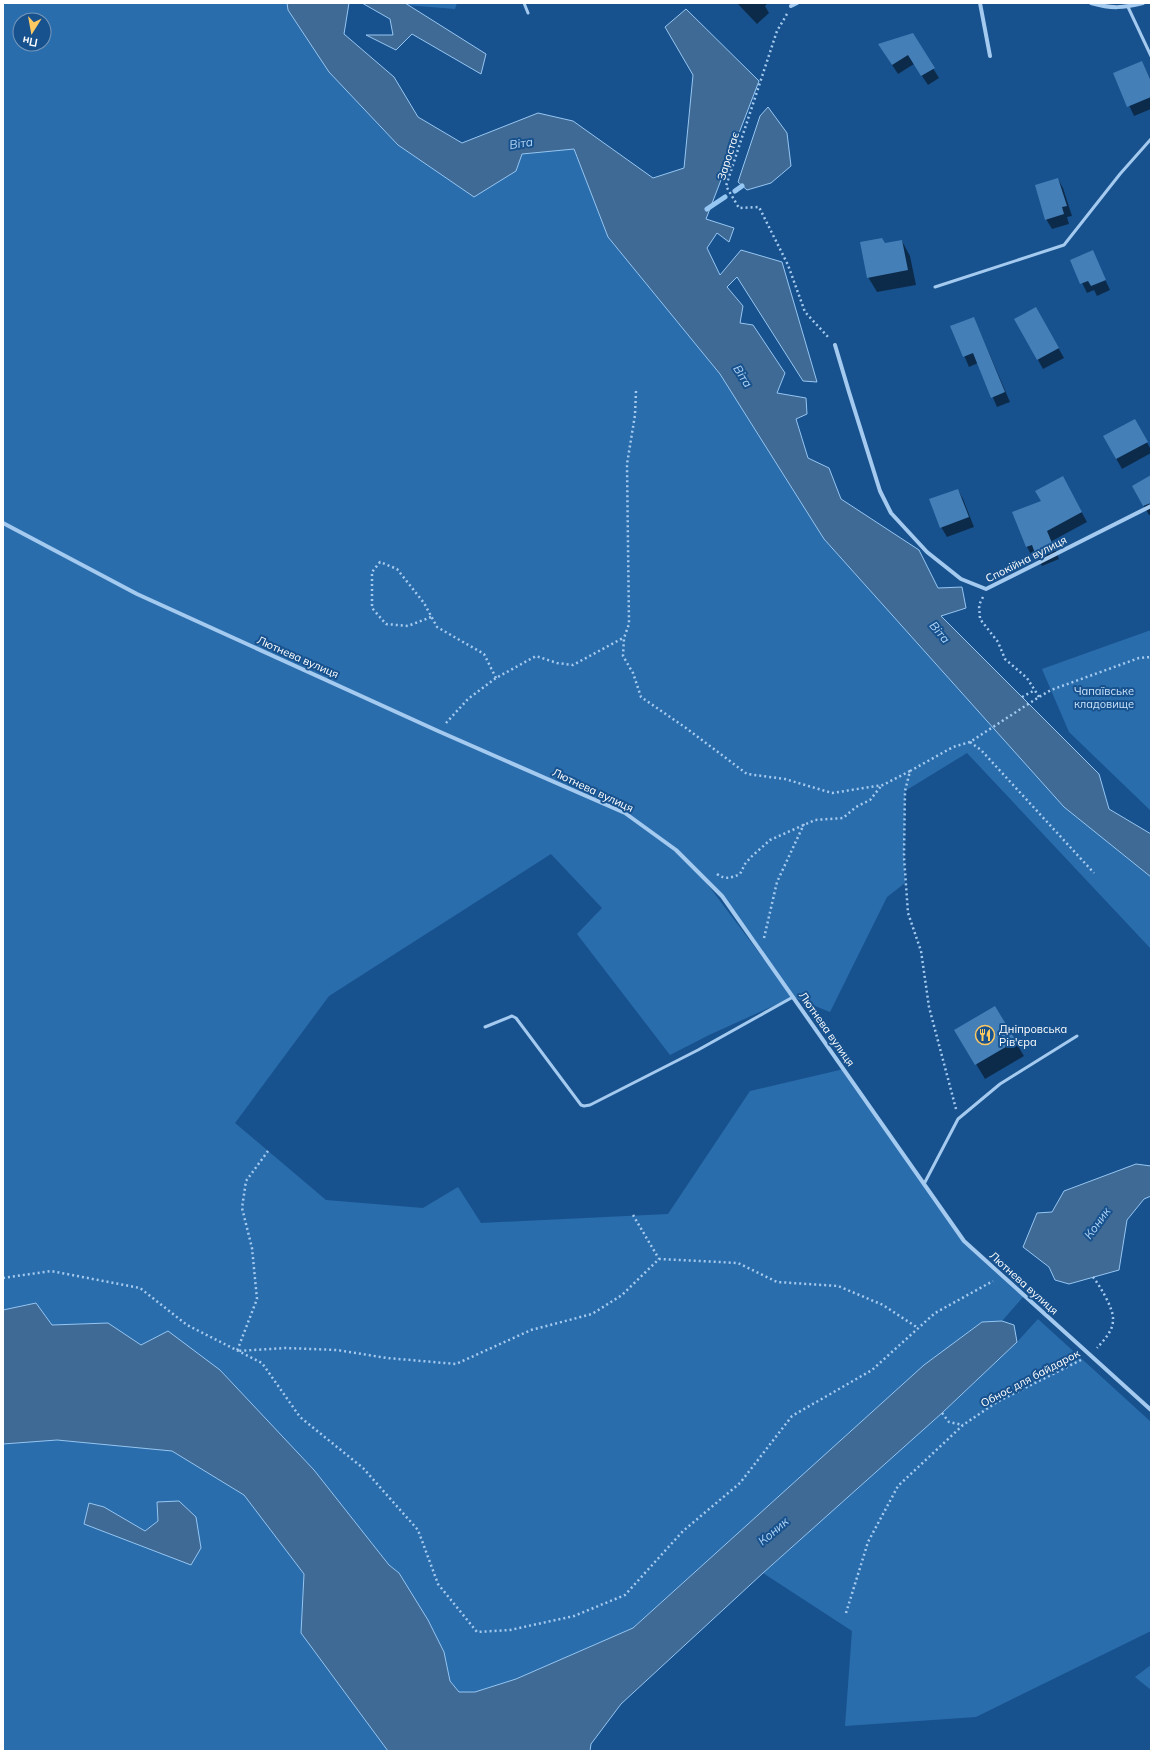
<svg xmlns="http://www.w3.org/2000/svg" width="1154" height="1754" font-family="Mulish,sans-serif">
	<rect width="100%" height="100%" fill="#18528e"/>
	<path fill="#2a6dad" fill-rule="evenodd" d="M3,3H287L288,10L329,72L398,145L474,197L522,154L574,149L608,237L720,374L824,539L1064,807L1151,877V949L967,753L905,791L904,857L905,883L887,897L830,1012L793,997L709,1035L670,1055L577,934L602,908L551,854L329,996L235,1123L326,1200L423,1208L458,1187L481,1223L668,1214L750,1091L844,1069L964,1241L1024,1296L1002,1321L982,1322L924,1365L633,1628L516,1679L475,1692H459L450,1681L444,1652L399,1573L389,1565L314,1470L220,1370L141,1345L108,1323L52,1325L36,1303L3,1310ZM20,20H44V44H20ZM705,881L730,908L782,983Z
		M405,3H457L455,9L406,5Z
		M1151,630V811L1069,732L1042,669Z
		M1038,1319L1151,1422V1631L976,1717L845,1726L852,1631L763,1573L942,1413L1017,1342Z
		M57,1440L172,1451L244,1495L304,1574L301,1633L388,1751H3V1444Z
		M1151,1665V1690L1135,1677Z"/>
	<path fill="#3f6a95" stroke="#96c6f2" d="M287,3H349L344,34L394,77L418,117L462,143L538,113L573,121L653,178L684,168L693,75L665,27L686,9L759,81L706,219L734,228L729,242L717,233L707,248L720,275L741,250L782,262L817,382L803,381L737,277L727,287L743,306L740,323L753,325L785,373L777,393L806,398L807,414L796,419L808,458L829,468L841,499L919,550L938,588L962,587L966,608L941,616L1099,774L1109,809L1151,834V877L1064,807L824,539L720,374L608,237L574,149L522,154L516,171L474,197L398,145L329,72L288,10Z
		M362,3H405L486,54L481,74L412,34L396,50L366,35H393L390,19Z
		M768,107L787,133L791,166L771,183L747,190L738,182L760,116Z
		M1136,1164L1151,1166V1196L1144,1199L1127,1220L1119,1270L1069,1284L1055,1280L1049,1267L1023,1247L1037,1213L1052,1212L1064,1191Z
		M36,1303L52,1325L108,1323L141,1345L168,1331L220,1370L314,1470L389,1565L399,1573L428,1620L444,1652L450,1681L459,1692H475L516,1679L633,1628L924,1365L982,1322L1002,1321L1014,1325L1017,1342L942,1413L763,1573L621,1704L591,1744L590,1751H388L301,1633L304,1574L244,1495L172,1451L57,1440L3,1444V1310Z
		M179,1501L196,1517L201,1548L191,1565L84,1524L89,1503L104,1507L145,1531L158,1521L157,1502Z"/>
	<path fill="#0007" d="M737,3H768L765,6L769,13L757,24Z
		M912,34L939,78L928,85L914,64L898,74L885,54Z
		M1142,62L1151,80V109L1134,116L1114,73Z
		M1058,179L1063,188L1072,216L1067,217L1069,224L1052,229L1046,219Z
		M902,241L910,256L916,285L877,292L868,277Z
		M1092,251L1110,290L1097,296L1094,290L1087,293L1071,260Z
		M1036,308L1064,358L1043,369L1016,320Z
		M974,318L1010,402L997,407L978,363L969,367L952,327Z
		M1135,420L1151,450V453L1122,469L1104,437Z
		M1151,476V515H1149L1144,506Z
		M1068,487L1087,522L1052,541L1059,559L1042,566L1036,555L1032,556L1027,547L1042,502Z
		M958,490L963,499L974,527L947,537L941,527Z
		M956,1030L1015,1041L1024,1056L985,1079Z"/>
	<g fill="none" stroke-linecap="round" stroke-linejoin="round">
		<path stroke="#96c6f2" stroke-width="5" d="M735,191L742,186
			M707,209L725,197"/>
	</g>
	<path fill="#447fb8" d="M913,33L935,68L921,76L908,55L892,65L878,44Z
		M1142,61L1151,81V97L1127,107L1113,73Z
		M1058,178L1067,206L1062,207L1064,214L1045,220L1035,185Z
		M882,238L885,243L902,240L908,270L867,278L860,242Z
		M1093,250L1106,280L1091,286L1088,281L1080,284L1070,260Z
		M1036,307L1059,348L1037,360L1014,319Z
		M974,317L1005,392L991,398L973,353L963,357L950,326Z
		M1135,419L1148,442L1116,459L1103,436Z
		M1151,475V503L1143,506L1132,486Z
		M1063,476L1082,512L1047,531L1055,550L1036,556L1032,545L1026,547L1012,512L1041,501L1035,491Z
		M958,489L969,517L940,528L929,499Z
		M995,1006L1016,1041L975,1065L954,1030Z"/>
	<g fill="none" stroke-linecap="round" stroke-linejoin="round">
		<path stroke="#a4caef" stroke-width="2.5" stroke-dasharray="2 3" stroke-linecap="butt" d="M787,14L777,31L726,186L739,208L759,207L788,265L805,312L829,338
			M636,391L635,415L627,464L629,624L624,638L623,656L633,673L641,697L686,728L747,774L785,779L832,793L883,785L910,771
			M983,597L979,605L980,619L998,642L1005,659L1027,678L1039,697
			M431,617L408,626L386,624L372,608V572L380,562L397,569L424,603L437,627L484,654L496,678
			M1022,697L1035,690
			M446,723L468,699L496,678L536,656L557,663L573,665L623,638
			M970,742L981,750L1094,873
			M717,874C725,880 731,878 740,874L745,864L751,857L770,840L815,820L843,818L856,807L870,800L882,785
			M764,938L777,882L804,824
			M956,1109L929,1007L921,951L908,913L904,857L905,791L910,771L953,747L970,742L1039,697L1051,690L1139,658L1151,657
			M268,1151L246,1181L242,1208L252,1248L257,1299L237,1351L286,1348L337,1350L387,1358L456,1364L531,1330L592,1314L622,1295L659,1259L738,1263L777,1282L838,1286L883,1305L918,1328
			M633,1215L659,1259
			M1093,1277C1100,1286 1114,1309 1113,1320C1113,1331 1104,1340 1097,1348
			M3,1278L51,1271L140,1288L187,1325L262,1363L300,1417L363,1468L418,1530L438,1584L477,1632L510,1630L574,1616L625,1595L683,1531L740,1483L792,1416L872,1370L935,1313L993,1281
			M942,1413L949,1422L963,1425
			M846,1613L868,1542L898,1486L963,1425L997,1402L1081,1360"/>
		<path stroke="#a4caef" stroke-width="3" d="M524,3L528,13
			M1128,7L1151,56
			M935,287L1064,245L1120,174L1151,139
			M485,1027L512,1016L516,1018L581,1105L584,1106L590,1105L698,1050L793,997
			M924,1184L958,1119L1000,1084L1077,1036"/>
		<path stroke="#a4caef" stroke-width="4" d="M980,3L990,56
			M1091,3C1112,9 1123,8 1143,3
			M791,6L797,3
			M835,345L849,392L880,491L891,513L927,552L961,579L986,589L1151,506
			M3,523L137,594L438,731L625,813L676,850L722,896L964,1241L1151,1410"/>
	</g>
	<defs>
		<symbol id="restaurant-ring" viewBox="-11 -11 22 22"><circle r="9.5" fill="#18528e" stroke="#ffc962" stroke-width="1.5"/><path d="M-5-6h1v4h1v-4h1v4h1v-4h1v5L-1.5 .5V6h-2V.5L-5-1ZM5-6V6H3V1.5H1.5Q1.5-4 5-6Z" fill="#ffc962"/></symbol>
	</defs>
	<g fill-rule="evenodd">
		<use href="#restaurant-ring" x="974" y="1024" width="22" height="22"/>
	</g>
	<g text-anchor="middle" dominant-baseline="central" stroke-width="4" stroke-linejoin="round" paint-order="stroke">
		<g font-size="11" fill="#fff" stroke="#18528e">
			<text transform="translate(728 156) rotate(-73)">Заростає</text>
			<text transform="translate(1026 559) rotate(-27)">Спокійна вулиця</text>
			<text transform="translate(298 657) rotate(24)">Лютнева вулиця</text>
			<text transform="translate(593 790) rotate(25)">Лютнева вулиця</text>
			<text transform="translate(827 1029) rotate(55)">Лютнева вулиця</text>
			<text transform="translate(1024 1283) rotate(42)">Лютнева вулиця</text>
			<text transform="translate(1030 1378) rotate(-28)">Обнос для байдарок</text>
		</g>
		<g font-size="11" fill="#cae3fb" stroke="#18528e">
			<text x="1104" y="691">Чапаївське<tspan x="1104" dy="13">кладовище</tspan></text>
		</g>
		<g font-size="11" fill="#fff" stroke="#18528e" text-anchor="start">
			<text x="999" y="1029">Дніпровська<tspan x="999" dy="13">Рів'єра</tspan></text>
		</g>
		<g font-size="12" font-style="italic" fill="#b0d4f6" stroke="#18528e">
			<text transform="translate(521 143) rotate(-9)">Віта</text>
			<text transform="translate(743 376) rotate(58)">Віта</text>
			<text transform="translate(940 632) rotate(50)">Віта</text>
			<text transform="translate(1097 1223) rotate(-54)">Коник</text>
			<text transform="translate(773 1531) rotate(-41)">Коник</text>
		</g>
	</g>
	<rect width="1154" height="1754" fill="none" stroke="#ffffff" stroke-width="8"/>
	<g transform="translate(32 32) rotate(191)"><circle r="19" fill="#18528e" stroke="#7497bb"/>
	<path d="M0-3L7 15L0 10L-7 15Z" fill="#ffc962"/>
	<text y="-6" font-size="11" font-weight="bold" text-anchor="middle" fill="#ffffff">Пн</text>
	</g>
</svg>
